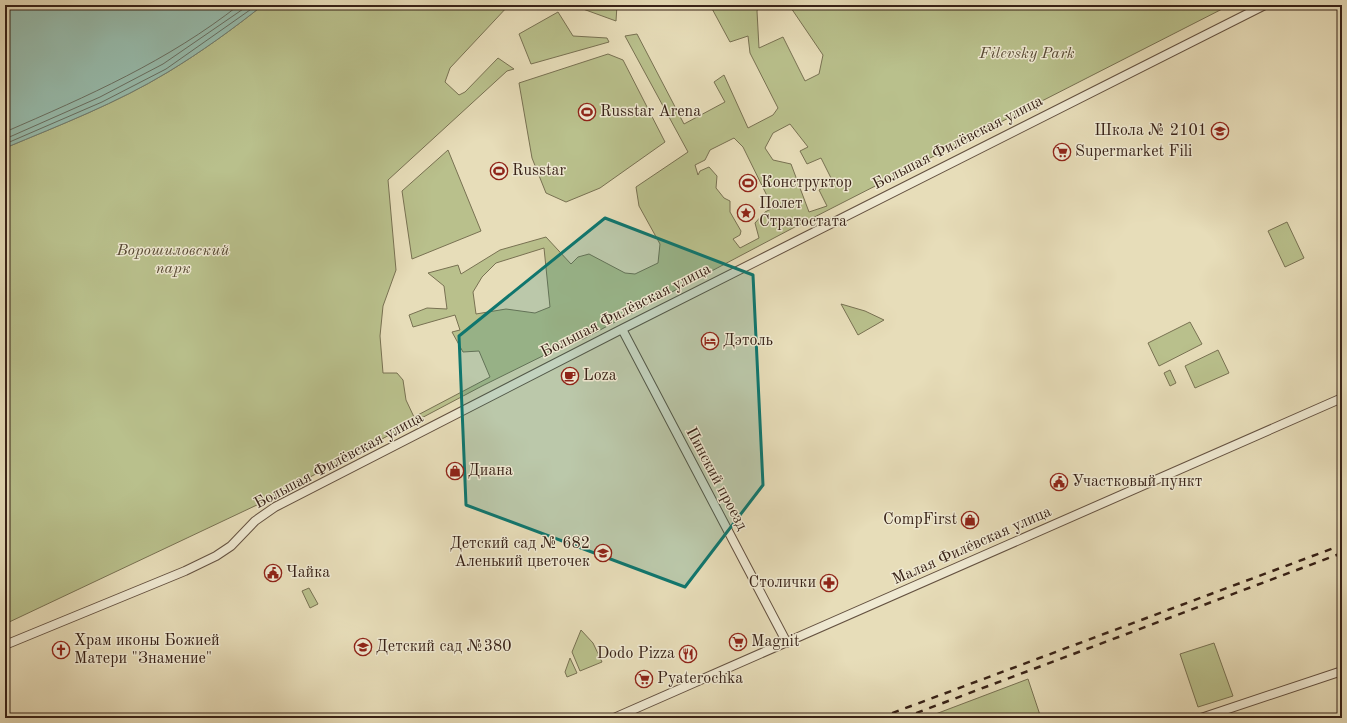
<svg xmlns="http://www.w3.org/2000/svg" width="1347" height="723" font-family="'Old Standard TT',serif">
	<rect width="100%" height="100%" fill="#e7ddb9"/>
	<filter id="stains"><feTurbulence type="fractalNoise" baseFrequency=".005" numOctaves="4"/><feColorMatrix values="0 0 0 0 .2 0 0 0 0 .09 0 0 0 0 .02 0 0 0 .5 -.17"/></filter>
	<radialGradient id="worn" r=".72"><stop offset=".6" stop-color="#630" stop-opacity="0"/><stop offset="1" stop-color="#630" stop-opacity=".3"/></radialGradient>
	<path fill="#b9c08c" stroke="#787152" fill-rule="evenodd" d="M263,5H509L450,68L445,82L459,95L465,92L498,58L514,69L507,71L388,180L396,270L383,306L380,336L383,373H397L403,380L406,400L414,417L490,377L479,351L463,352L452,332L460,330L455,315L413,327L409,315L427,308L447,309L444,286L428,273L458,265L461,274L500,250L546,237L571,264L578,257L589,254L625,273L635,274L658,263L660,244L639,206L636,187L688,152L625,36L637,34L684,124L725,102L714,82L724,75L748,128L773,115L778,108L750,53L748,36L730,42L710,5H759L757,11L759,48L783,37L805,81L819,74L823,55L789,5H1230L791,229L583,339H577L482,386L259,504L5,624V148C60,125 117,103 168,72C201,52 233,29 263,5ZM790,124L808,147L800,151L807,164L821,158L833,182L819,190L827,206L809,212L791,164L773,160L765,148L773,133ZM734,138L743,147L773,208L765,212L755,223L759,238L740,248L733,239L740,235L741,231L730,212V201L724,198L716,188L717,176L709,167L700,171L698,175L695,165L705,160L710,150ZM544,248L550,307L535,313L506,309L476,314L473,292L482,277L496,263Z
		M582,5H617L616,21L583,9Z
		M558,12L573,36L607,38L609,42L531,64L519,34Z
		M608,54L623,60L665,142L600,188L566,202L546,193L532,158L519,83Z
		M448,150L481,231L412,259L402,191Z
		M1287,222L1304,258L1285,267L1268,231Z
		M841,304L865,311L884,320L858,335Z
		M1190,322L1202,344L1159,366L1148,343Z
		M1218,350L1229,373L1195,388L1185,366Z
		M1170,370L1176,383L1170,386L1164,373Z
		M309,588L318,604L310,608L302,591Z
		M581,630L593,643L602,662L580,671L572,652Z
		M1214,643L1233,696L1198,707L1180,654Z
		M570,658L577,673L567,677L565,672Z
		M1028,679L1041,718H925Z"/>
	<path fill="#97bcad" stroke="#717e71" d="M19,5H263C233,29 201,52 168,72C117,103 60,125 5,148V8H14Z"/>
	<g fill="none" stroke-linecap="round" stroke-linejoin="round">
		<path stroke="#686f62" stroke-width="1" d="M5,132C88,96 168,61 239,5
			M5,139L100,97L163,64L249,5
			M5,144L102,102L166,69L257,5"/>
		<defs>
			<path id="minor" d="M622,329L787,643
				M5,645L185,571L216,556L231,546L255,521L275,507L622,329L1265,5
				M614,718L1342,398
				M1201,718L1342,671"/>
		</defs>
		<use href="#minor" stroke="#645140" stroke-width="10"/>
		<use href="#minor" stroke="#efe9d2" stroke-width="8"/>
		<path stroke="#382217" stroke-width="2.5" stroke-dasharray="7 7" stroke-linecap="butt" d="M879,718L1342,545
			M903,718L1342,553"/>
	</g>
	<path fill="#0f766e" fill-opacity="0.2" stroke="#0f766e" stroke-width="3" stroke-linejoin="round" d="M605,218L753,275L763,485L685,587L466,505L459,336Z"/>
	<defs>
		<symbol id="stadium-ring" viewBox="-11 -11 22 22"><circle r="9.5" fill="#efe9d2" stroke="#8f2418" stroke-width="1.5"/><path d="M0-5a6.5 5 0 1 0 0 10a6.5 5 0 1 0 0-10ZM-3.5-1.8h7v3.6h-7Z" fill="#8f2418"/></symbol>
		<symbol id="school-ring" viewBox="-11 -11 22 22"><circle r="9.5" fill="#efe9d2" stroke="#8f2418" stroke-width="1.5"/><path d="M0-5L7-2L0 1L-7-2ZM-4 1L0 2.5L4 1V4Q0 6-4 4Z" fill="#8f2418"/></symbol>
		<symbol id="supermarket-ring" viewBox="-11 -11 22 22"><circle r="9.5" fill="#efe9d2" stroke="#8f2418" stroke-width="1.5"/><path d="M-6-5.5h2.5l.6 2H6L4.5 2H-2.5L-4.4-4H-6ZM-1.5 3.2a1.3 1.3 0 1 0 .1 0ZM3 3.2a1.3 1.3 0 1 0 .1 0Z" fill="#8f2418"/></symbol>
		<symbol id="sight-ring" viewBox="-11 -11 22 22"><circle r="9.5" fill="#efe9d2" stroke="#8f2418" stroke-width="1.5"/><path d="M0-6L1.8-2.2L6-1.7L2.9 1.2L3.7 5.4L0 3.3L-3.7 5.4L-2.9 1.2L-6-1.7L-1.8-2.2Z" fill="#8f2418"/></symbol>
		<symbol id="hotel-ring" viewBox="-11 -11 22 22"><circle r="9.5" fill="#efe9d2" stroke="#8f2418" stroke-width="1.5"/><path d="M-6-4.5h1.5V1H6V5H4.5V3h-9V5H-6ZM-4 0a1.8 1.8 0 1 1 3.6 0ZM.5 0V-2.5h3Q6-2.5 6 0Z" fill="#8f2418"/></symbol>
		<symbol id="cafe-ring" viewBox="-11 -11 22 22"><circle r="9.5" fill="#efe9d2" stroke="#8f2418" stroke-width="1.5"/><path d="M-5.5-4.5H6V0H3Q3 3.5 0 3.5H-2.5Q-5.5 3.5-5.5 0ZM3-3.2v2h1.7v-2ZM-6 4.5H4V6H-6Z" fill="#8f2418"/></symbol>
		<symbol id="shop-ring" viewBox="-11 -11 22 22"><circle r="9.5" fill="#efe9d2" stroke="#8f2418" stroke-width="1.5"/><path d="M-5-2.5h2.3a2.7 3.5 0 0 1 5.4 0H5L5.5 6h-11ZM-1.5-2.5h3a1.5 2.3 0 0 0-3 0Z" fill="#8f2418"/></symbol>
		<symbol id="civic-ring" viewBox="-11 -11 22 22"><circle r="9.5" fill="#efe9d2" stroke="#8f2418" stroke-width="1.5"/><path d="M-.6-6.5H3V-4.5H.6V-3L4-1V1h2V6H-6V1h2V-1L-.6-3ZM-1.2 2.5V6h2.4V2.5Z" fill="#8f2418"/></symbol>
		<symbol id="pharmacy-ring" viewBox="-11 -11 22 22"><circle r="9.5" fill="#efe9d2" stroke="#8f2418" stroke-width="1.5"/><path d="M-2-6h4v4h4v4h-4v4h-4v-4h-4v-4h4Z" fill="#8f2418"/></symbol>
		<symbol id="church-ring" viewBox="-11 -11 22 22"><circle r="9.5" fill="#efe9d2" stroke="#8f2418" stroke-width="1.5"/><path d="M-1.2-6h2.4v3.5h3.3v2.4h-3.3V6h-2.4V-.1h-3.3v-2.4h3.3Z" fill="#8f2418"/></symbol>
		<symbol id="restaurant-ring" viewBox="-11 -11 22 22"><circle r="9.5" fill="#efe9d2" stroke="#8f2418" stroke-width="1.5"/><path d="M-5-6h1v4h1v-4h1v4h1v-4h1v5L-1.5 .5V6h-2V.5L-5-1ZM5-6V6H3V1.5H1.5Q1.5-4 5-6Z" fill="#8f2418"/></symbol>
	</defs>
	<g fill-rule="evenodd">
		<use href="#stadium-ring" x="577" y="102" width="20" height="20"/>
		<use href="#school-ring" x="1210" y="121" width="20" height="20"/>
		<use href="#supermarket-ring" x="1052" y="142" width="20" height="20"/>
		<use href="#stadium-ring" x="489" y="161" width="20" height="20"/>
		<use href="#stadium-ring" x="738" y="173" width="20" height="20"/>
		<use href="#sight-ring" x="736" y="203" width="20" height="20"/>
		<use href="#hotel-ring" x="700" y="331" width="20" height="20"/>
		<use href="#cafe-ring" x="560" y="366" width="20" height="20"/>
		<use href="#shop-ring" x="445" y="461" width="20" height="20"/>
		<use href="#civic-ring" x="1049" y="472" width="20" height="20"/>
		<use href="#shop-ring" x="960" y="510" width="20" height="20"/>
		<use href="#school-ring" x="593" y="543" width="20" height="20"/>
		<use href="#civic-ring" x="263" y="563" width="20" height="20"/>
		<use href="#pharmacy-ring" x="819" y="573" width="20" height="20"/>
		<use href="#supermarket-ring" x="728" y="632" width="20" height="20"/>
		<use href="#school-ring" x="353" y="637" width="20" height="20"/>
		<use href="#church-ring" x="51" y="640" width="20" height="20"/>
		<use href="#restaurant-ring" x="678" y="644" width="20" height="20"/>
		<use href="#supermarket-ring" x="634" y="669" width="20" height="20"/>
	</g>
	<g text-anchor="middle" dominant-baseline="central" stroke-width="3" stroke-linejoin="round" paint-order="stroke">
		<g font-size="16" font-style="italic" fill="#584a34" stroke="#efe9d2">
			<text x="1027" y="54">Filevsky Park</text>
			<text x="173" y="251">Ворошиловский<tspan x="173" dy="18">парк</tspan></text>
		</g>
		<g font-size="16" fill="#382217" stroke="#efe9d2" text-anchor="start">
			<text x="600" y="112">Russtar Arena</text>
			<text x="1207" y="131" text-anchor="end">Школа № 2101</text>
			<text x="1075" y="152">Supermarket Fili</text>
			<text x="512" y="171">Russtar</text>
			<text x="761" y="183">Конструктор</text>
			<text x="759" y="204">Полет<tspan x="759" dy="18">Стратостата</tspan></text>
			<text x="723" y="341">Дэтоль</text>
			<text x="583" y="376">Loza</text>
			<text x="468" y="471">Диана</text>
			<text x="1072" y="482">Участковый пункт</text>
			<text x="957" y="520" text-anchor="end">CompFirst</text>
			<text x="590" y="544" text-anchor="end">Детский сад № 682<tspan x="590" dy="18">Аленький цветочек</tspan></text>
			<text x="286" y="573">Чайка</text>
			<text x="816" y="583" text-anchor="end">Столички</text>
			<text x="74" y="641">Храм иконы Божией<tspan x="74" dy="18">Матери "Знамение"</tspan></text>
			<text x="751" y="642">Magnit</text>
			<text x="376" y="647">Детский сад №380</text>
			<text x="675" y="654" text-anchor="end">Dodo Pizza</text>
			<text x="657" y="679">Pyaterochka</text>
		</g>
		<g font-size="16" fill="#382217" stroke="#efe9d2">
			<text transform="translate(958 143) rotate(-27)">Большая Филёвская улица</text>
			<text transform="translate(626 311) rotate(-27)">Большая Филёвская улица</text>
			<text transform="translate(339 461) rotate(-28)">Большая Филёвская улица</text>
			<text transform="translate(716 479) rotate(62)">Пинский проезд</text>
			<text transform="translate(972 546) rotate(-24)">Малая Филёвская улица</text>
		</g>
	</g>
	<rect width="1347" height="723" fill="none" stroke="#e7ddb9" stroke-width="20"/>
	<rect x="6" y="6" width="1335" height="711" fill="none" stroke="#382217" stroke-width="2"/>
	<rect x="10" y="10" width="1327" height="703" fill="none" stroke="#382217"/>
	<rect width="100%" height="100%" filter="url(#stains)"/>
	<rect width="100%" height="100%" fill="url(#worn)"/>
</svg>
